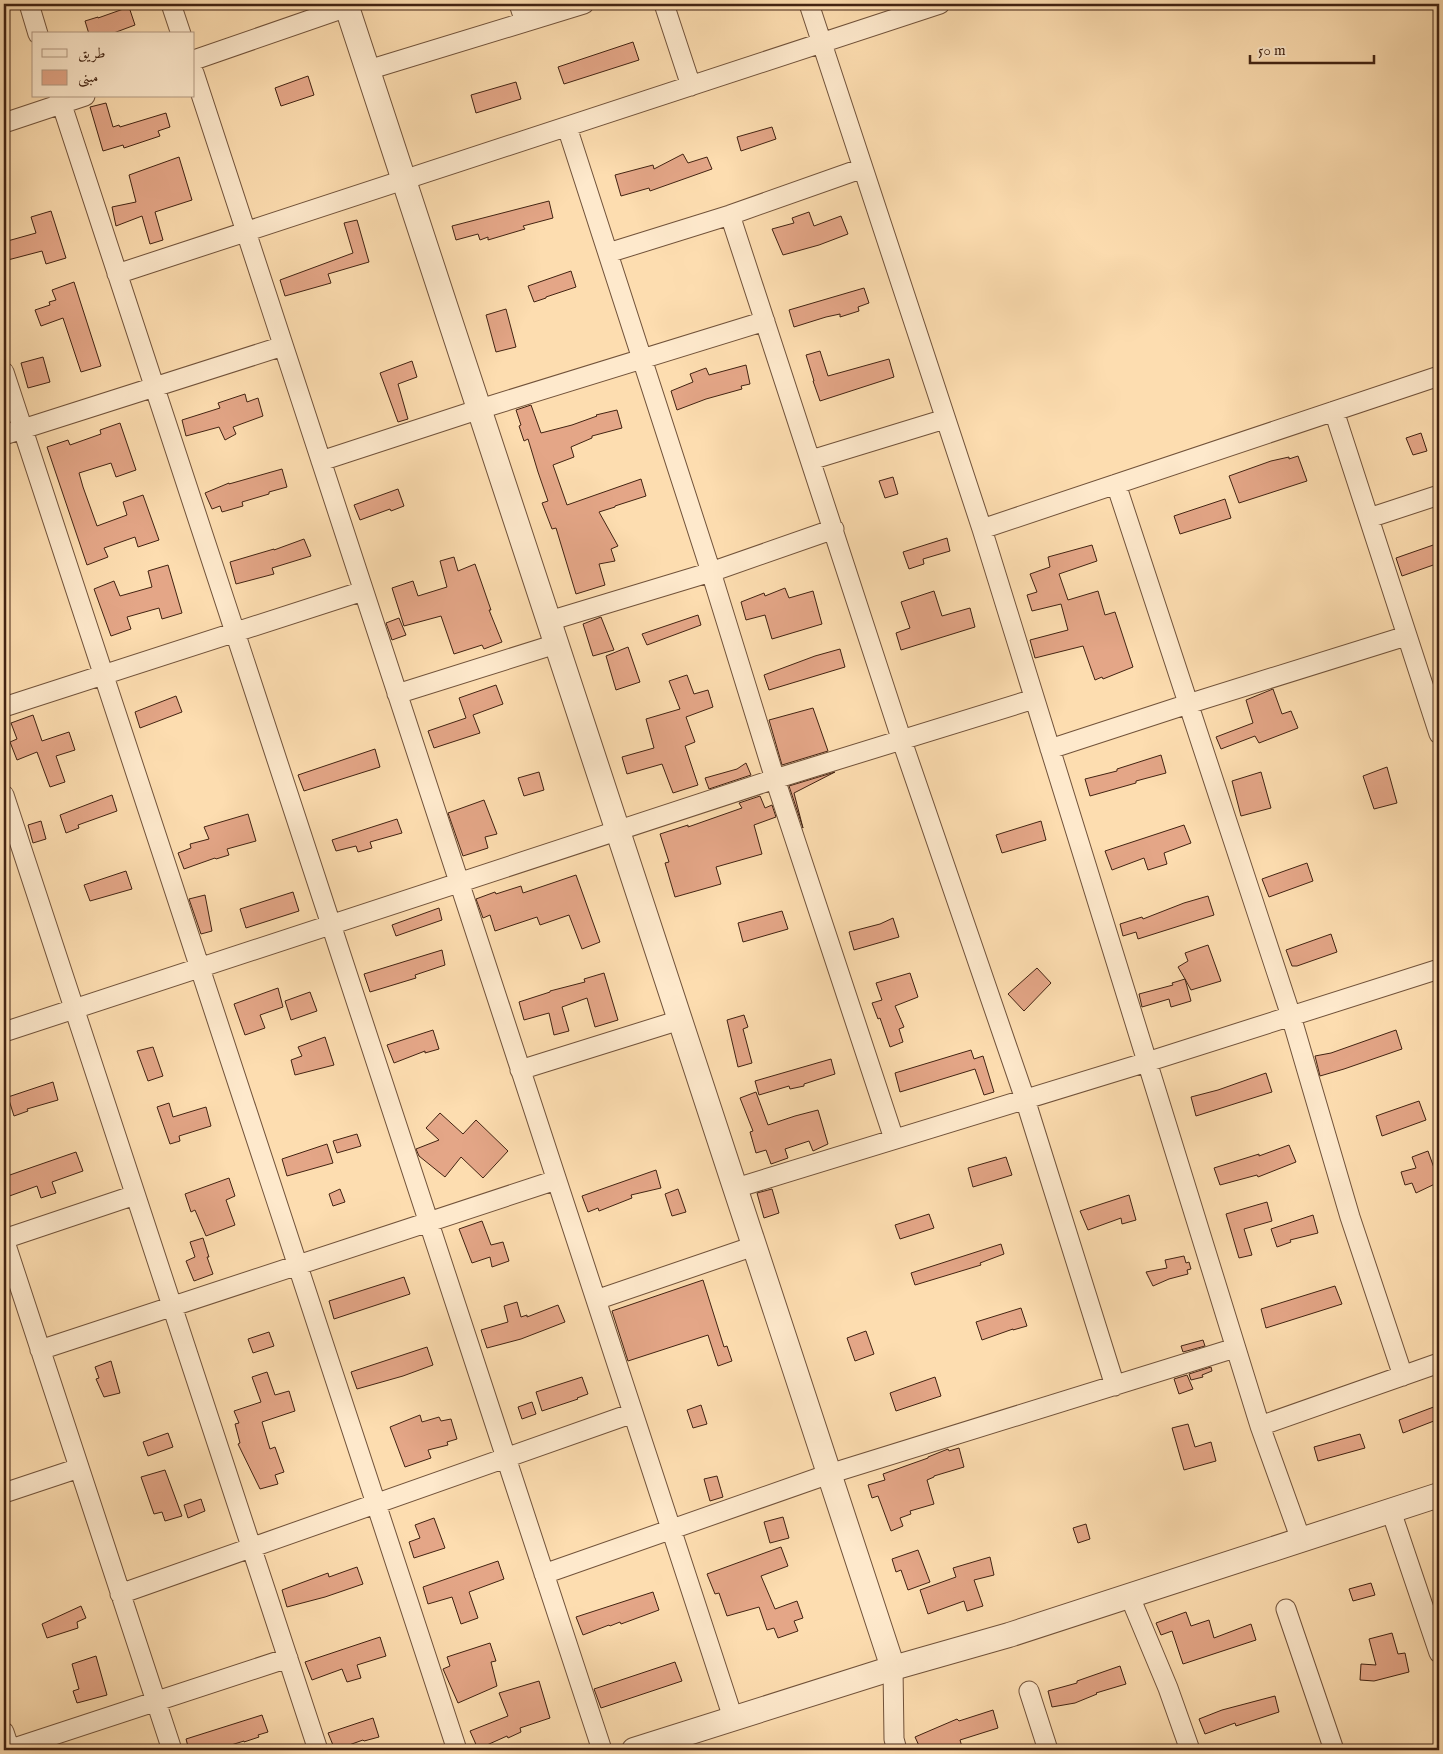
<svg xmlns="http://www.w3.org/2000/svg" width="1443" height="1754" font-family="'IM FELL English',Amiri,serif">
	<rect width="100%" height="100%" fill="#fdddb0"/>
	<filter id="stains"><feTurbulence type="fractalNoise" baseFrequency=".004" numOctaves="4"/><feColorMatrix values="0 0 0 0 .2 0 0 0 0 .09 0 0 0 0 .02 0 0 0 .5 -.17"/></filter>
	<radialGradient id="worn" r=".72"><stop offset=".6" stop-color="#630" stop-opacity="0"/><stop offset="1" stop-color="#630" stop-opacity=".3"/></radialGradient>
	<path fill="#e4a687" stroke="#422312" d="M129,7L135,25L111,34H89L85,21L98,17V18Z
		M633,42L639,60L564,84L558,67Z
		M308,76L314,95L281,106L275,88Z
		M516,82L521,99L476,113L471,95Z
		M106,103L113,127L119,125L120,127L166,113L170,127L158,131L160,136L124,148L123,145L103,151L90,107Z
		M772,127L776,139L741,151L737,137Z
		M683,154L688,163L707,157L712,169L650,191L649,188L621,196L615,175L653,165L654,169Z
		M179,157L192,200L155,212L163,240L150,244L142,216L116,226L112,207L136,202L129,175Z
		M549,201L553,218L523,226L525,229L488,240V237L480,240L478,234L456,240L452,226Z
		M51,211L66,258L46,264L42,251L4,261V242L36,233L31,217Z
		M809,212L814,226L841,216L848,234L819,245L783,255L772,229L794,223L792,218Z
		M357,220L369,262L328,274L331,283L285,296L280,280L353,253L344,223Z
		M571,271L576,287L546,297V298L534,302L528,286Z
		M74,282L101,366L81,372L63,318L41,326L35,310L50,305L49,302L56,300L52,290Z
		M864,288L869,303L858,307L859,311L840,317V314L826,317L794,327L789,310Z
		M506,309L516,347L496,352L486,315Z
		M820,351L828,376L889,359L894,377L820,401L813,381H814L806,355Z
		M43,357L50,382L28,388L21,363Z
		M412,361L417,377L398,384L408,419L398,422L380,373Z
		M746,365L750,384L741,386L742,389L706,399L677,410L671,391L693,382L690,374L706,368L709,375Z
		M245,394L247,402L258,398L263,416L233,427L236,434L225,440L219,427L186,436L182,420L220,408L218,403Z
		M531,405L541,433L572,425L597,416L596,415L617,410L622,428L592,436V438L571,447L574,457L553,465L567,505L641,479L646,496L615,506V507L599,512L618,546L611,549L615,561L599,564L605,585L576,594L556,528L552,529L542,503L548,501L538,472L528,439L524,441L519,426L521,425L516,410Z
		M120,423L136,470L116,477L111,463L79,473L83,487L97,526L127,515L123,502L143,495L159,540L138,547L135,537L104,548L108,557L87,565L47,447L68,440L70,445L101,434L100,430Z
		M1421,433L1427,451L1413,455L1406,438Z
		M1298,456L1307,481L1239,503L1229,476L1271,461L1289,457V459Z
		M282,469L287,487L269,492V494L242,502L243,506L222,512L220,506L212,509L205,493L229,483V484Z
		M893,477L898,494L885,498L879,481Z
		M398,489L404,506L391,511L390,509L360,520L354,505Z
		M1225,499L1231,518L1180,534L1174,516Z
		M947,538L950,551L923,559L924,564L909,569L903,552Z
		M304,539L311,556L272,568L274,574L236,584L230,562L274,549V550Z
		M1439,543V563L1402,576L1396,558Z
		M1092,545L1097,561L1059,574L1068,600L1098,591L1105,615L1115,612L1133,667L1103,679L1102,677L1095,680L1083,646L1035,658L1030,640L1068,630L1061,604L1032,611L1027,595L1037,592L1030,574L1050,567L1048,557Z
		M454,557L458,571L475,564L491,610H489L502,642L484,649L482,645L454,654L441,616L404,626L392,588L413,581L418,596L447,587L440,561Z
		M168,565L182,613L162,619L159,608L127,617L131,629L111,636L94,589L114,581L120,596L152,587L148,571Z
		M785,588L789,598L813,591L822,624L772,639L765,615L746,620L741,602L764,593L765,596Z
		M934,591L942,616L970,608L975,627L901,650L896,633L910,628L901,602Z
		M698,615L701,625L647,645L642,634Z
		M601,617L614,650L593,656L583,624Z
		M399,618L406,635L392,640L386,623Z
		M628,647L640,682L616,690L606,656Z
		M840,649L845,667L769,690L764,675L815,656Z
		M687,675L694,694L708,690L713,707L686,717L695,742L685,746L698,785L673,793L662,764L627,774L622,757L654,748L646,719L680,709L669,681Z
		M496,685L503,704L473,715L480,733L434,748L428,731L466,718L459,698Z
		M1273,689L1282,714L1291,711L1298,728L1259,743L1255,736L1221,749L1216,737L1253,723L1246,700Z
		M176,696L182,712L140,728L135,712Z
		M813,708L828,751L782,765L769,720Z
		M33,715L42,741L69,732L75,750L56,756L65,782L50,787L37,752L17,760L10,742L17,739L11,723Z
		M375,749L380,767L304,791L298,775Z
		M1161,755L1166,773L1136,781V783L1090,796L1085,779L1117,771V769Z
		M746,763L751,775L709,789L705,778L737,769Z
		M1387,767L1397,803L1374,809L1363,776Z
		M539,772L544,790L524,796L518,778Z
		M835,772L794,793L803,828L789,786Z
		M1261,772L1271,808L1241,816L1232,781Z
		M112,795L117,811L78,825L79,828L66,833L60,815Z
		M760,796L765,808L772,805L776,817L754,825L762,854L716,867L721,884L675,897L665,863L669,862L660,834L688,825V827L742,808L739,803Z
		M484,800L497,834L485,837L488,848L463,856L448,813Z
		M248,814L256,841L227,849L229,855L216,859L215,858L184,869L178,853L191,848L190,844L209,839L204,827Z
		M397,819L402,833L370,842L372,848L358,852L356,846L336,851L332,840Z
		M41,821L46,839L33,843L28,825Z
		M1041,821L1046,840L1002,853L996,835Z
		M1184,825L1191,843L1164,853L1167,864L1148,870L1144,858L1112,870L1105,851Z
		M1307,863L1313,881L1269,897L1262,879Z
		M126,871L132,889L90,901L84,885Z
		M576,875L600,942L582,949L569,915L540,925L537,917L495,931L490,915L483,918L476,899L495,892L496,894L521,886L523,893Z
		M293,892L299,911L246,928L240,909Z
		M205,895L212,931L201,934L189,899Z
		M1208,896L1214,915L1138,939L1136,932L1123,936L1120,924L1142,917L1143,919L1184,903Z
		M439,908L442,920L396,936L392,925Z
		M782,911L788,929L743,942L738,923Z
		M893,918L899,937L854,950L849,932L880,924Z
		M1331,934L1337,952L1297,966H1292L1286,950Z
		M1208,945L1221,981L1191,990L1185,979L1191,1001L1171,1007L1169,999L1142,1007L1139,994L1173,985L1172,983L1185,979L1178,967L1188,961L1185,953Z
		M442,950L445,965L415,975L416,978L370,992L364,974Z
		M1037,968L1051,983L1024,1011L1008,994Z
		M604,973L618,1020L595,1027L587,998L562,1007L569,1031L554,1035L549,1013L524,1020L519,1002L550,992V991L585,982L584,979Z
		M910,973L918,997L895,1006L904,1027L899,1029L903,1042L890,1047L880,1018L878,1019L872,1003L882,1000L876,983Z
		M278,988L283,1007L260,1015L265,1028L245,1035L234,1004Z
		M310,992L317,1011L291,1020L285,1001Z
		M744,1015L748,1027L743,1029L752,1063L738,1067L727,1020Z
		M433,1030L439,1049L425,1053V1051L394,1063L387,1045Z
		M1396,1030L1402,1049L1344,1069L1320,1076L1315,1056L1331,1053Z
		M325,1037L334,1065L295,1075L291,1060L302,1056L298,1047Z
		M153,1047L163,1076L148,1081L137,1051Z
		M971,1050L974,1059L983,1056L994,1092L984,1095L975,1069L900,1092L895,1073Z
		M831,1059L835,1074L804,1084V1086L790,1089L789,1086L759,1095L755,1081Z
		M1266,1073L1272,1092L1196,1116L1191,1097L1218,1090Z
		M53,1082L58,1100L27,1109L28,1111L14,1116L8,1097Z
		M756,1092L768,1125L795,1116L818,1110L828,1144L813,1151L809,1141L785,1149L788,1158L771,1164L766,1150L756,1153L750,1132L753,1131L740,1098Z
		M1419,1101L1426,1120L1382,1136L1376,1116Z
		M169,1103L173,1117L206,1107L211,1126L179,1136L180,1141L170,1144L157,1107Z
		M440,1113L463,1134L476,1120L508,1151L483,1178L461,1157L445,1177L419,1156L416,1149L439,1140L426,1128Z
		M357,1134L361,1146L337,1153L333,1141Z
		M327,1144L333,1163L287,1176L282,1159Z
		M1289,1145L1296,1162L1258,1177L1257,1175L1220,1185L1214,1168L1259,1154V1156Z
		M1428,1151L1439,1182L1416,1193L1412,1183L1405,1185L1401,1172L1416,1168L1412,1157Z
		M76,1152L83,1171L52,1182L56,1193L41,1198L37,1186L4,1198V1177Z
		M1006,1157L1012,1175L973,1187L968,1168Z
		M656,1170L661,1188L631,1195L632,1198L599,1211L598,1208L588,1212L582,1196Z
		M229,1178L235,1196L226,1200L235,1225L206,1236L195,1210L191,1212L185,1194Z
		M340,1189L345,1202L333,1206L329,1194Z
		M678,1189L686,1212L672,1216L665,1194Z
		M772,1189L779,1213L764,1218L757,1193Z
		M1129,1195L1136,1220L1122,1224L1121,1218L1088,1230L1080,1211Z
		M1267,1202L1272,1221L1244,1229L1252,1255L1239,1258L1226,1214Z
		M929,1214L934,1228L900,1239L895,1225Z
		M1313,1215L1318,1233L1290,1240L1291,1242L1277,1247L1271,1229Z
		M482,1221L491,1245L503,1242L509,1261L492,1267L490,1257L472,1263L459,1229Z
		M203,1238L209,1257H207L213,1274L194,1281L186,1261L195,1257L190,1242Z
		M1001,1244L1004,1254L980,1263L981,1265L915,1285L911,1273Z
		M1184,1256L1186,1263L1189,1262L1191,1269L1187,1270L1188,1274L1169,1279L1153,1286L1146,1272L1167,1268L1165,1260Z
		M404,1277L410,1294L334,1319L329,1301Z
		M703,1280L724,1347L727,1346L732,1361L718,1366L708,1335L628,1361L612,1311Z
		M1335,1286L1342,1304L1266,1328L1261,1309Z
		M517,1302L521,1317L527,1315V1317L558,1305L565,1322L521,1339L487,1348L481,1330L508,1322L504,1306Z
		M1021,1308L1027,1326L1013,1330V1329L982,1340L976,1322Z
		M866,1331L874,1354L855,1361L847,1338Z
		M269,1332L274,1346L253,1353L248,1339Z
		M1203,1340L1205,1346L1183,1352L1181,1346Z
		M427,1347L433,1365L403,1376L357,1389L351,1372Z
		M111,1361L120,1393L104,1397L96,1379L99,1378L95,1367Z
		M1211,1367L1212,1371L1202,1375L1203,1377L1191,1380L1189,1374Z
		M267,1372L275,1395L289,1391L295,1411L262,1422L270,1449L275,1447L284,1472L275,1475L278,1484L260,1489L238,1444L240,1443L235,1424L239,1423L234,1411L261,1402L252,1377Z
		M1187,1375L1193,1389L1179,1394L1174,1379Z
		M582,1377L588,1394L577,1398L578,1399L542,1411L536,1392Z
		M935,1377L941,1396L896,1411L890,1393Z
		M532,1402L536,1414L522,1419L518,1407Z
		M701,1405L707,1424L693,1428L687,1410Z
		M1439,1405V1419L1403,1433L1399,1420Z
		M420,1415L422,1422L439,1417L441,1421L451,1419L457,1439L447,1442L448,1445L428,1450L431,1458L405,1467L390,1427Z
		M1188,1424L1195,1447L1211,1442L1216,1461L1184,1470L1172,1428Z
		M168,1433L173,1447L148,1456L143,1442Z
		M1360,1434L1365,1448L1318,1461L1314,1447Z
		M959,1448L964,1467L934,1476V1477L927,1480L934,1504L910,1511L911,1514L900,1518L903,1526L891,1531L878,1496L872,1498L868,1485L885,1480L883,1474L928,1458V1457L948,1449L949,1451Z
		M165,1470L182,1516L165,1521L162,1512L154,1514L141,1477Z
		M717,1476L723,1497L710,1501L704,1479Z
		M201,1499L205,1511L188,1518L184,1505Z
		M783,1517L789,1538L770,1543L764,1522Z
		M434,1518L445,1548L414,1558L409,1542L420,1538L415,1525Z
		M1086,1524L1090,1539L1078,1543L1073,1528Z
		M781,1547L788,1566L761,1576L775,1609L797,1601L803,1618L794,1621L798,1631L778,1638L774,1628L767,1630L759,1607L727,1616L719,1593L715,1594L707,1574Z
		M918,1550L930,1582L908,1590L901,1570L896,1572L892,1559Z
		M990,1557L994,1575L974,1580L983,1606L967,1611L964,1601L928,1614L920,1590L956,1577L953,1568Z
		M498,1561L504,1579L469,1592L478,1618L461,1624L452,1597L428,1604L423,1587Z
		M357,1567L363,1584L325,1597L287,1607L282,1590L328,1573L329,1577Z
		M1371,1583L1375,1595L1353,1601L1349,1589Z
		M653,1592L659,1610L621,1624L620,1622L610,1626L609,1625L583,1635L576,1617Z
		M81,1606L86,1618L77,1622L78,1628L47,1638L42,1624Z
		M1186,1612L1191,1626L1209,1620L1214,1638L1251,1624L1256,1640L1183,1664L1172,1631L1161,1635L1156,1623Z
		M1392,1633L1398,1654L1405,1653L1409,1672L1374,1681L1360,1680L1361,1664L1376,1665L1369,1639Z
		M380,1637L386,1656L357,1665L361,1678L347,1682L342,1669L312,1680L305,1662Z
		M490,1643L496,1661L491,1662L497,1686L458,1703L443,1669L450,1666L447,1657Z
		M96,1656L107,1695L77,1703L73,1691L79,1689L72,1664Z
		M675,1662L682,1681L601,1708L594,1689Z
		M1120,1666L1126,1684L1096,1693L1097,1694L1075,1703L1052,1707L1048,1691L1077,1683V1681Z
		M539,1681L550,1718L520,1728L521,1732L508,1738L507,1736L478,1749L470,1731L508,1716L499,1693Z
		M1275,1696L1279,1712L1236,1726L1235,1723L1205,1734L1199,1719L1222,1710Z
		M993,1710L998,1728L960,1740L963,1750H921L915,1737L957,1719L959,1721Z
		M262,1715L268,1732L258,1735L259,1737L244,1742V1741L215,1750H189L186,1739Z
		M373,1718L379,1737L364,1741L363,1740L335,1750L328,1733Z"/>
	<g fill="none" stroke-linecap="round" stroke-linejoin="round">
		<defs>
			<path id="minor" d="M29,4L38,34
				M171,4L181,34
				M519,4L525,22
				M664,4L691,86
				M809,4L982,529L1260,1426L1301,1540
				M194,60L347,7
				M368,70L584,4
				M194,73L733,1718
				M59,96L602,1750
				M4,123L85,96
				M567,127L711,572L775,779L894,1139
				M730,215L902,741L1025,1099L1115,1386
				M608,253L730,215L863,168
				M117,274L940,4
				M4,372L457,1750
				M1334,411L1439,734
				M4,435L283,346
				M811,460L945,419
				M321,461L480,409L765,321
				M1116,484L1291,1016L1350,1217L1403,1376
				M1369,518L1439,495
				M982,529L1439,376
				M549,621L711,572L834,529
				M397,694L556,644
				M4,707L363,591
				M1050,749L1188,704L1406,636
				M4,795L318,1750
				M4,1032L775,779L1034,699
				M520,1070L680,1020
				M736,1188L1147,1062L1439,969
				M4,1239L172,1750
				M4,1239L135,1195
				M596,1300L754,1246
				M40,1350L556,1180
				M1260,1426L1439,1363
				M4,1493L79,1468
				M1391,1511L1439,1653
				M544,1574L829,1474L1235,1348
				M120,1594L633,1413
				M1130,1597L1168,1688L1190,1750
				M1286,1609L1334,1750
				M893,1668L894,1739L897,1750
				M1029,1691L1048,1750
				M4,1732L10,1750
				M8,1750L288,1658"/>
			<path id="tertiary" d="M346,4L893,1668
				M634,1750L893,1668L1009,1635L1439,1495"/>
		</defs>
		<use href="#minor" stroke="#71523a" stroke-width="21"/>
		<use href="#tertiary" stroke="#71523a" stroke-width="26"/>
		<use href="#minor" stroke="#fee9cc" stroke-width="19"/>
		<use href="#tertiary" stroke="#fee9cc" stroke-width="24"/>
	</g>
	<rect width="1443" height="1754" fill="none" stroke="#fdddb0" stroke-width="20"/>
	<rect x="5" y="5" width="1433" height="1744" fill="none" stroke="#422312" stroke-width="2.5"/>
	<rect x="10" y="10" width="1423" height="1734" fill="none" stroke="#422312"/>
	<rect x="32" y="32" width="162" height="65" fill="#fee9cc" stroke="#b39a82"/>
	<rect x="42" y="49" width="25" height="8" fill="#fee9cc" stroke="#b39a82"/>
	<text x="78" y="58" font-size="15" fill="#422312">طريق</text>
	<rect x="42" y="70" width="25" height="15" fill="#e4a687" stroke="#b39a82"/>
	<text x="78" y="82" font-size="15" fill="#422312">مبنى</text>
	<path d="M1250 55v8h124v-8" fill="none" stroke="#422312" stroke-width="2.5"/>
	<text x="1258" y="55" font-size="15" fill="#422312" stroke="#fee9cc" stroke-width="4" paint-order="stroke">50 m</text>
	<rect width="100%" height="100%" filter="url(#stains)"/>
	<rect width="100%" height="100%" fill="url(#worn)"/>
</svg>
